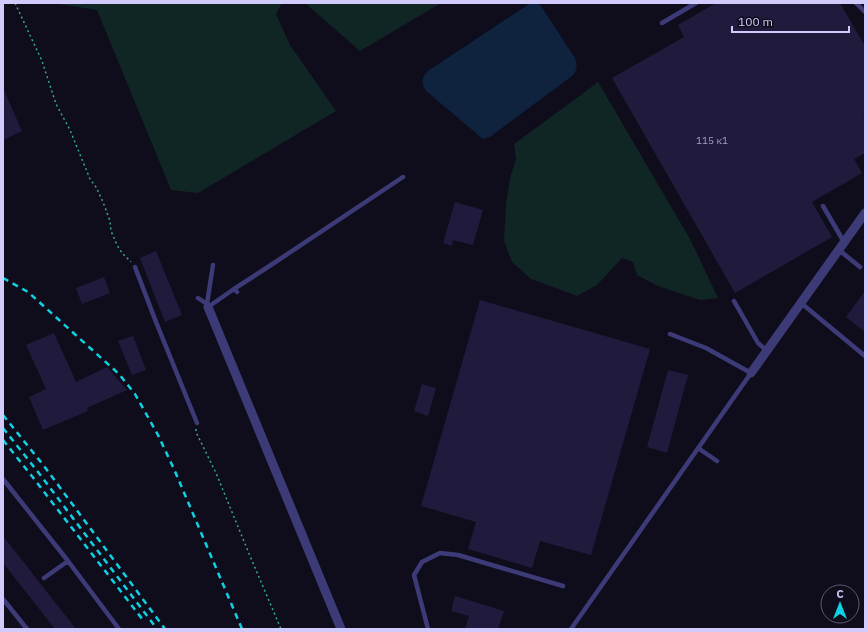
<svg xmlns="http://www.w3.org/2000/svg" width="868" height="632" font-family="'IBM Plex Sans',sans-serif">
	<rect width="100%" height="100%" fill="#0f0d1c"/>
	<path fill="#102625" d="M52,3H282L276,14L290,45L336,111L198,193L171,190L97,10Z
		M305,3H441L360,51Z
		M598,82L690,239L718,298L700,300L658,286L637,275L633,262L622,258L597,285L577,296L531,279L512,262L504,241L506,204L510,178L516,159L514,144L570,103Z"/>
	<path fill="#0f223e" d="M534,3H537L541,6L575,58C577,65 578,70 572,76L490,137L483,139L426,91C421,82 421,78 428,71L529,4Z"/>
	<path fill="#201a3c" d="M716,3H840L865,46V115L863,117L865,121V153L854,159L862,173L812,202L832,237L735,293L612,78L684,37L678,25Z
		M3,88L22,131L3,140Z
		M455,202L483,210L473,245L453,240L452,246L443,243Z
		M156,251L182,315L165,322L140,258Z
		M104,277L110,293L82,304L76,288Z
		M865,291V332L846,317Z
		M480,300L650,349L591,555L540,541L532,568L468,549L476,522L421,506Z
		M54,333L76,382L107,367L127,390L87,408L88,411L43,430L29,397L46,389L26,345Z
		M133,336L146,370L132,375L118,341Z
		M668,370L688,375L667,453L647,447Z
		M422,384L436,388L428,416L414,411Z
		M3,536L76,629H55L3,563Z
		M455,596L504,611L498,629H465L469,616L451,611Z"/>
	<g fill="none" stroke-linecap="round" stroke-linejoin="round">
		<path stroke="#35a69e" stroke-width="1.5" stroke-dasharray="2 3" stroke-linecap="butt" d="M15,3L42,61L56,104L70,130L90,179L96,187L103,202L110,221L111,231L117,245L122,253L131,262
			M196,429V432L216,473L250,556L281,629"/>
		<path stroke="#3c3b78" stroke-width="4.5" d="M856,3L865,12
			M662,23L696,3
			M823,206L844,242
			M839,250L860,267
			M135,267L156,322L197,423
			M234,289L274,263L403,177
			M198,298L207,304L208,307L234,289L237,292
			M734,301L758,343L767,351
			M801,303L865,356
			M207,304L213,265
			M698,448L717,461
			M3,479L68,561L119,629
			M44,578L68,561
			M3,599L27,629
			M428,629L414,575L422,562L440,553L458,555L563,586
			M571,629L751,373L706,348L670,334"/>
		<path stroke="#3c3b78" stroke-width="9" d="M208,307L341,629
			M751,373L865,213"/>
		<path stroke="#10d1e3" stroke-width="2.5" stroke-dasharray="6 5" stroke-linecap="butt" d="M3,278L28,292L119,374L135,394L158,435L174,469L242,629
			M3,415L44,466L165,629
			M3,428L38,472L157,629
			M3,440L31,475L143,620"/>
	</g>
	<g text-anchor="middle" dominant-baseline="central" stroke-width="3.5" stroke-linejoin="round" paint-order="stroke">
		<g font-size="10" fill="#a49fcb">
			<text x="712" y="140">115 к1</text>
		</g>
	</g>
	<rect width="868" height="632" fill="none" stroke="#d0cbfb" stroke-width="8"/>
	<g transform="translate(840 604)"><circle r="19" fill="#0f0d1c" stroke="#5c5975"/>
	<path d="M0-3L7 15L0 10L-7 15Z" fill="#10d1e3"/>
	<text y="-6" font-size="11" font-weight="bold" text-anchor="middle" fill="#d0cbfb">С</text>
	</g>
	<path d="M732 26v6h117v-6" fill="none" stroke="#d0cbfb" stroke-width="2"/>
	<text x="738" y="26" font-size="12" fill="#d0cbfb" stroke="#0f0d1c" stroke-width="3" paint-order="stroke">100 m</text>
</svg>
